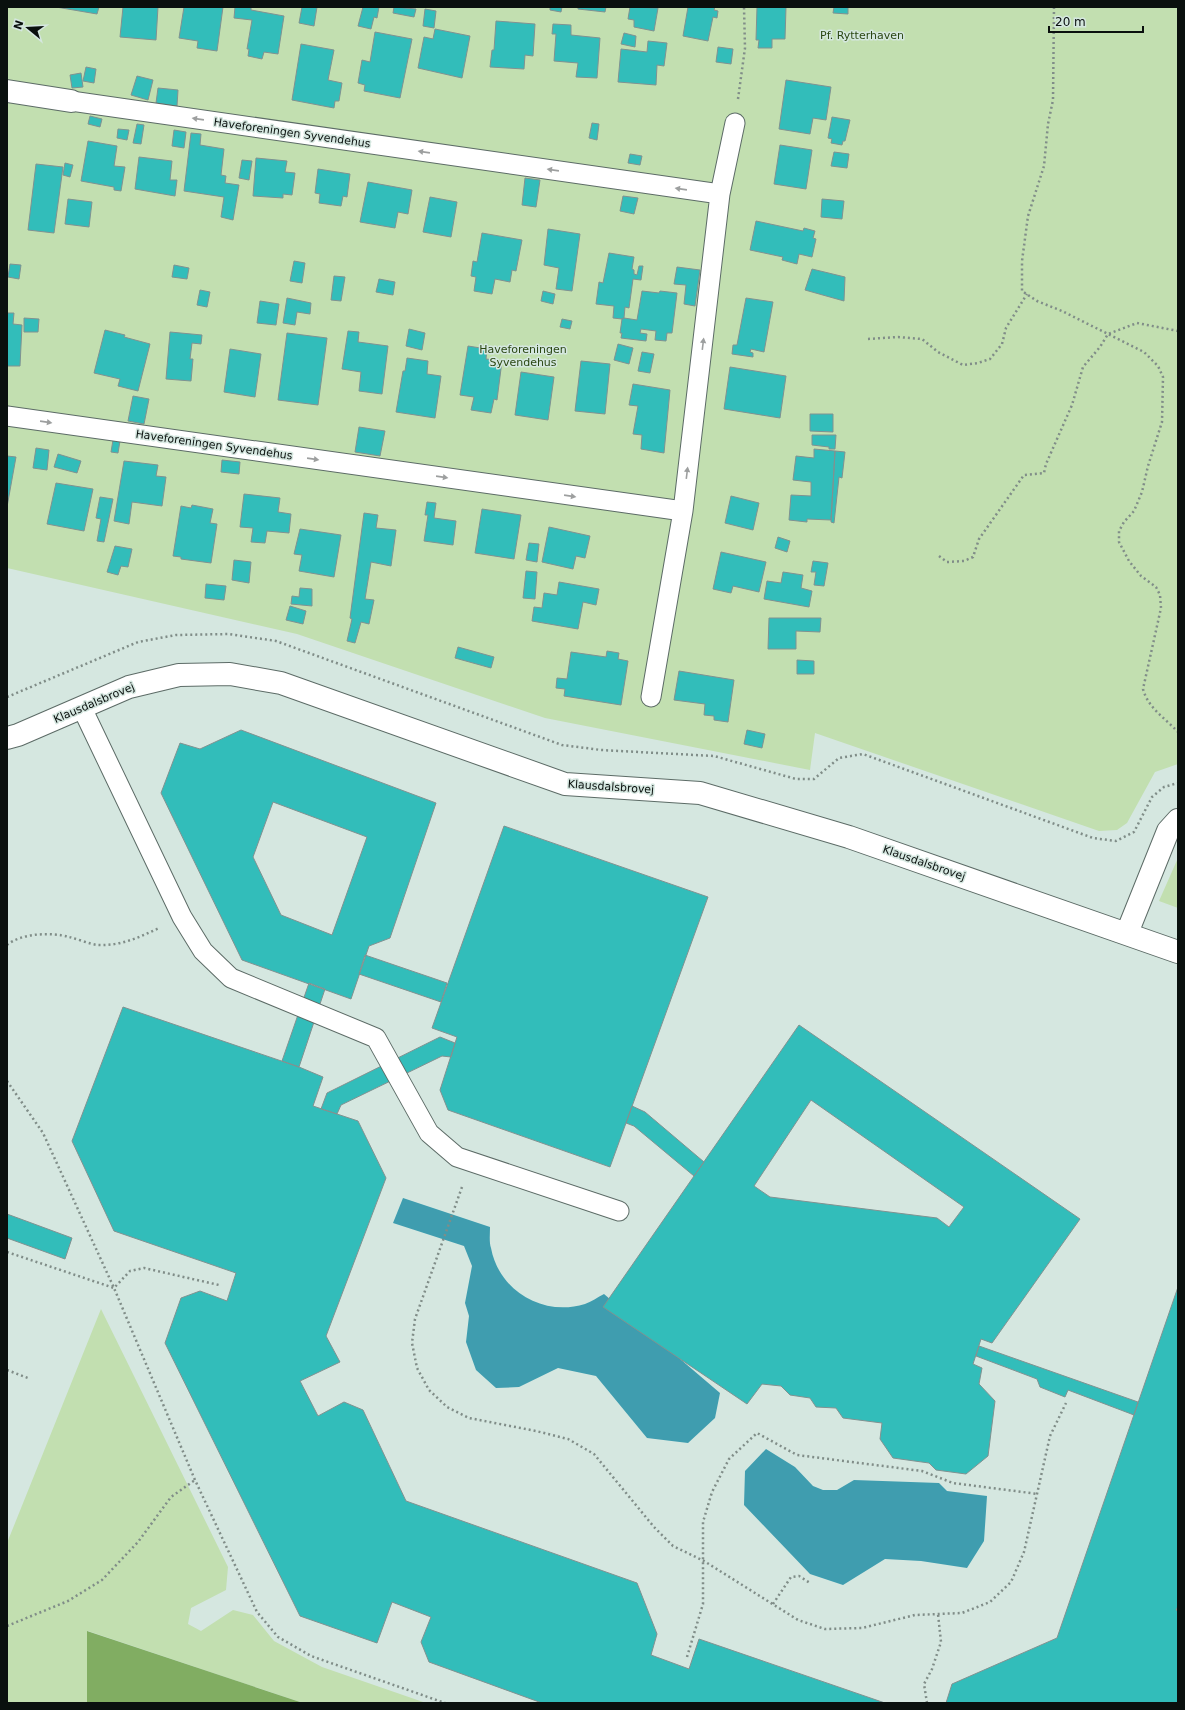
<svg xmlns="http://www.w3.org/2000/svg" width="1185" height="1710" font-family="'DejaVu Sans',sans-serif">
	<rect width="100%" height="100%" fill="#d5e7e0"/>
	<path fill="#c2dfb0" d="M7,7H1178V764L1155,772L1127,823L1117,830L1099,831L815,733L810,770L545,718L297,634L7,568Z
		M1178,858V908L1159,901Z
		M101,1309L228,1567L226,1590L191,1608L188,1624L201,1631L233,1610L253,1615L274,1641L322,1667L426,1703H303L88,1631L87,1703H7V1543Z"/>
	<path fill="#81ad62" d="M87,1631L303,1703H87Z"/>
	<path fill="#3f9daf" d="M403,1198L490,1227C490,1234 489,1242 491,1248C499,1291 543,1317 585,1304C591,1302 598,1297 604,1294L720,1393L715,1418L688,1443L647,1438L596,1376L558,1368L519,1387L496,1388L476,1370L466,1342L469,1316L465,1303L472,1266L464,1246L393,1223Z
		M766,1449L795,1467L813,1486L823,1490H837L854,1480L939,1483L947,1491L987,1496L984,1541L967,1568L921,1561L885,1559L843,1585L810,1574L744,1505L745,1471Z"/>
	<path fill="#32bdba" stroke="#809291" fill-rule="evenodd" d="M56,7H99L97,14Z
		M123,7H158L156,40L120,37Z
		M184,7H223L217,51L197,48L198,41L179,38Z
		M235,7H251V10L284,16L278,54L264,52L262,59L248,56L249,49H247L252,20L234,18Z
		M302,7H317L314,26L299,23Z
		M363,7H379L377,18L374,17L371,29L358,26Z
		M394,7L416,9L414,17L393,13Z
		M550,7H562L561,12L550,10Z
		M578,7H606L605,12L578,9Z
		M630,7L658,8L654,31L634,27V20L628,19Z
		M688,7H715L714,10L718,11L717,18L713,17L708,41L683,36Z
		M757,7H786L785,39H772V48H758L759,40H756Z
		M834,7H848V14L833,13Z
		M425,9L436,11L434,28L423,26Z
		M496,21L535,24L533,56L525,55L524,69L490,67L492,50H494Z
		M553,24L571,25V35L600,38L597,78L576,77L578,63L554,61L556,34H552Z
		M435,29L470,36L462,78L418,68L424,37L433,39Z
		M375,32L412,39L400,98L364,91L365,85L358,83L362,60L370,62Z
		M624,33L636,36L635,47L621,44Z
		M648,41L667,43L664,66L657,65L656,85L618,82L621,49L647,52Z
		M301,44L334,50L328,80L342,83L339,101H335L334,108L292,100Z
		M718,47L733,49L731,64L716,62Z
		M86,67L96,69L94,83L83,81Z
		M81,73L83,87L72,88L70,75Z
		M137,76L153,80L148,100L131,95Z
		M786,80L831,87L826,120L813,118L810,134L779,129Z
		M158,88L178,90L177,106L156,103Z
		M90,116L102,119L100,127L88,124Z
		M832,117L850,120L845,141H843L842,145L831,143L832,139L828,138Z
		M592,123L599,124L597,140L589,138Z
		M137,124L144,125L141,144L133,143Z
		M118,129L129,130L127,140L117,138Z
		M174,130L186,132L184,148L172,146Z
		M191,133L201,134L200,145L224,149L221,175L226,176L225,183L239,185L233,220L221,217L224,197L184,191Z
		M88,141L117,146L114,166L125,167L121,191L114,190V187L81,181Z
		M780,145L812,150L806,189L774,184Z
		M834,152L849,154L847,168L831,166Z
		M630,154L642,156L640,165L628,163Z
		M139,157L172,161L170,180H177L175,196L135,189Z
		M256,158L287,161L285,172L295,173L292,195L283,194V198L253,196Z
		M242,160L252,161L249,180L239,178Z
		M65,163L73,165L70,177L63,175Z
		M36,164L63,167L54,233L28,230Z
		M318,169L350,174L347,197L343,196L341,206L319,203L320,194L315,193Z
		M525,178L540,180L536,207L522,205Z
		M368,182L412,190L408,214L398,212L395,228L360,222Z
		M623,196L638,198L634,214L620,211Z
		M430,197L457,202L451,237L423,232Z
		M68,199L92,202L89,227L65,224Z
		M822,199L844,201L842,219L821,217Z
		M756,221L803,231L804,228L815,231L813,238L816,239L812,257L799,254L797,264L782,260L783,257L750,250Z
		M548,229L580,234L572,291L556,289L559,268L544,265Z
		M482,233L522,240L516,271L512,270L510,282L495,279L492,294L474,291L476,277L471,276L473,261L477,262Z
		M609,253L634,257L632,269L634,270V274L637,275L639,266H643L641,280L633,279L629,308L625,307L624,318L622,319L613,318L614,306L596,304L599,282L603,283Z
		M294,261L305,263L302,283L290,281Z
		M10,264L21,265L19,279L8,277Z
		M174,265L189,268L187,279L172,277Z
		M677,267L700,270L695,306L684,304L686,285L674,284Z
		M812,269L845,277L844,301L805,290Z
		M334,276L345,277L341,301L331,300Z
		M379,279L395,282L393,295L376,292Z
		M200,290L210,292L207,307L197,305Z
		M543,291L555,294L553,304L541,301Z
		M642,291L659,293L660,291L677,293L672,333H667L666,341L655,340L656,331L641,329L640,333L647,334L646,341L621,338L622,333H620L622,319L624,318L637,320Z
		M287,298L311,303L310,314L297,312L295,325L283,323Z
		M746,298L773,302L764,352L751,349L750,352L753,353V357L732,354L733,345H737Z
		M260,301L279,304L276,325L257,323Z
		M7,313H14L13,324L22,325L20,366H7Z
		M24,318L39,319L38,332H24Z
		M562,319L572,321L570,329L560,327Z
		M409,329L425,333L422,350L406,346Z
		M105,330L125,335L124,337L150,344L138,391L118,386L120,379L94,373Z
		M348,331L359,332L358,342L388,346L382,394L359,391L361,372L342,369Z
		M170,332L202,335L201,344L192,343L190,359H193L191,381L166,379Z
		M287,333L327,338L318,405L278,400Z
		M618,344L633,348L629,364L614,360Z
		M468,346L487,349L486,359L502,361L497,400L494,399L491,413L471,410L474,397L460,395Z
		M230,349L261,354L255,397L224,392Z
		M642,352L654,354L650,373L638,371Z
		M407,358L428,361L427,374L441,376L435,418L396,412L403,371H405Z
		M581,361L610,364L605,414L575,411Z
		M730,367L786,376L780,418L724,409Z
		M521,372L554,377L548,420L515,415Z
		M633,384L670,390L664,453L641,449L642,435L633,434L638,406L629,405Z
		M133,396L149,399L144,424L128,421Z
		M810,414H833V432L810,431Z
		M359,427L385,431L380,456L355,452Z
		M812,435H836L835,449H829V447L812,445Z
		M113,440L120,441L118,453L111,452Z
		M36,448L49,450L47,470L33,468Z
		M814,449L835,451L831,520L807,519V522L789,520L791,495L811,496V482L793,480L796,456L814,458Z
		M835,451L845,452L842,478L839,477L834,523L831,522Z
		M58,454L81,461L77,473L54,467Z
		M7,456L16,457L7,507Z
		M222,460L240,462L239,474L221,472Z
		M124,461L158,465L156,476L166,477L162,506L132,502L129,524L114,521Z
		M56,483L93,489L84,531L47,524Z
		M244,494L280,498L278,512L291,514L289,533L267,531L265,543L251,542L253,528L240,527Z
		M731,496L759,503L753,530L725,523Z
		M100,497L113,499L104,542L97,541L101,519L96,518Z
		M427,502L436,503L434,518L456,521L453,545L424,541L428,515H425Z
		M192,505L213,509L210,523L217,524L211,563L181,559V557L173,556L181,506L191,508Z
		M482,509L521,515L514,559L475,553Z
		M364,513L378,515L376,528L396,530L391,566L371,562L365,599L374,600L369,624L361,622L355,643L347,641L352,619L350,618Z
		M549,527L590,536L585,558L576,556L573,569L542,562Z
		M300,529L341,535L334,577L299,571L302,555L294,554Z
		M778,537L790,541L787,552L775,548Z
		M529,543L539,544L537,562L526,560Z
		M115,546L132,549L128,567L121,566L118,575L107,572Z
		M721,552L766,562L759,592L733,586L731,593L713,589Z
		M234,560L251,562L249,583L232,580Z
		M813,561L828,563L824,586L814,585L816,572H811Z
		M526,571L537,572L535,599L523,598Z
		M783,572L803,575L801,588L812,591L809,607L764,599L767,581L781,583Z
		M559,582L599,589L596,605L583,602L578,629L532,621L534,607L542,608L544,593L557,595Z
		M206,584L226,586L224,600L205,598Z
		M300,588L312,589V606L291,604L292,596L299,597Z
		M290,606L306,611L303,624L286,620Z
		M769,618H821L820,632L796,631V649H768Z
		M458,647L494,657L491,668L455,658Z
		M607,651L619,653L618,659L628,661L621,705L564,696L565,689L556,688L557,678L567,679L571,652L606,657Z
		M797,660L814,661V674H797Z
		M679,671L734,680L728,722L714,720V716L704,715L705,704L674,700Z
		M241,730L436,803L390,938L369,946L351,999L242,960L161,793L180,743L200,749ZM273,802L367,837L332,935L281,915L253,857Z
		M747,730L765,734L762,748L744,744Z
		M504,826L708,897L610,1167L448,1110L440,1090L457,1037L432,1028Z
		M365,955L447,983L441,1002L359,974Z
		M309,983L325,989L299,1067L282,1061Z
		M123,1007L299,1067L323,1077L313,1106L358,1121L386,1178L326,1336L340,1362L300,1381L318,1416L344,1402L363,1410L406,1501L637,1583L657,1634L651,1655L689,1669L699,1639L885,1703H542L429,1662L421,1642L431,1617L392,1602L377,1643L300,1616L165,1343L181,1298L200,1291L227,1301L236,1273L114,1231L72,1141Z
		M799,1025L1080,1219L992,1343L981,1339L973,1364L982,1368L979,1384L995,1401L988,1456L966,1474L936,1470L929,1463L893,1458L880,1439L882,1423L843,1418L836,1408L816,1407L810,1398L790,1395L781,1386L762,1384L747,1404L603,1307ZM811,1100L964,1207L949,1227L937,1218L770,1197L754,1186Z
		M440,1037L455,1043L451,1057L442,1056L341,1105L337,1114L321,1109L327,1093Z
		M632,1106L645,1112L704,1162L694,1176L634,1126L626,1123Z
		M7,1214L72,1238L65,1259L7,1238Z
		M1178,1287V1606L1176,1610L1178,1611V1703H946L952,1684L1057,1638Z
		M979,1346L1138,1402L1134,1415L1068,1390L1065,1397L1040,1387L1037,1379L976,1356Z"/>
	<g fill="none" stroke-linecap="round" stroke-linejoin="round">
		<defs>
			<path id="service" d="M71,101L720,194
				M7,416L683,511
				M651,697L683,511L720,194L735,123
				M82,708L182,917L203,951L231,978L376,1038L429,1133L457,1157L619,1211"/>
			<path id="minor" d="M7,91L71,101
				M7,738L18,735L129,687L179,675L230,674L281,683L565,784L700,793L849,837L1178,952
				M1127,933L1168,831L1178,820"/>
		</defs>
		<use href="#service" stroke="#5c6b66" stroke-width="21"/>
		<use href="#minor" stroke="#5c6b66" stroke-width="24"/>
		<path stroke="#808d88" stroke-width="2.5" stroke-dasharray="2 3" stroke-linecap="butt" d="M1054,7L1053,100L1048,124L1044,166L1028,216L1022,261V291L1037,301L1062,311L1144,352L1158,366L1163,377L1162,422L1148,466L1142,492L1134,511L1124,522L1119,531V542L1129,561L1141,576L1156,587L1160,595L1161,608L1143,689C1148,708 1165,718 1178,732
			M738,99L745,48L744,7
			M868,339L898,337L922,339L938,352L963,365L978,363L990,359L1002,344L1006,328L1027,294
			M939,556L947,562L964,561L973,557L979,539L1024,475L1044,473L1046,464L1072,405L1083,367L1100,347L1108,334L1137,323L1178,331
			M7,697L138,642L176,635L229,634L276,641L562,745L601,750L714,756L796,779H814L839,758L863,754L1093,838L1116,841L1134,832L1152,797L1164,787L1178,783
			M7,945C21,933 52,932 69,937C78,939 89,944 98,945C121,946 140,937 159,928
			M7,1081L43,1133L114,1288L195,1480L257,1612L278,1637L311,1656L445,1703
			M462,1187L415,1319L412,1343L417,1368L429,1390L447,1407L469,1418L536,1431L568,1439L594,1454L654,1527L673,1546L704,1561L798,1620L825,1629L862,1628L915,1615L962,1613L990,1602L1011,1582L1024,1552L1050,1436L1066,1403
			M7,1252L114,1288L130,1271L144,1268L219,1285
			M7,1370L28,1378
			M773,1604L791,1577L799,1576L810,1583
			M7,1626L68,1601L102,1580L138,1542L171,1497L195,1480
			M687,1657L703,1604V1522L712,1492L729,1459L757,1433L797,1455L922,1471L953,1483L1038,1494
			M927,1703L924,1684L932,1669L941,1642L938,1614"/>
		<use href="#service" stroke="#fff" stroke-width="19"/>
		<use href="#minor" stroke="#fff" stroke-width="22"/>
	</g>
	<defs><path id="oneway-solid" d="M-6-.8H1V-3.2L6.5 0L1 3.2V.8H-6Z"/></defs>
	<g fill="#9d9f9f">
		<use href="#oneway-solid" transform="translate(198 119) rotate(-172)"/>
		<use href="#oneway-solid" transform="translate(424 152) rotate(-172)"/>
		<use href="#oneway-solid" transform="translate(553 170) rotate(-172)"/>
		<use href="#oneway-solid" transform="translate(681 189) rotate(-172)"/>
		<use href="#oneway-solid" transform="translate(703 344) rotate(-83)"/>
		<use href="#oneway-solid" transform="translate(46 422) rotate(8)"/>
		<use href="#oneway-solid" transform="translate(313 459) rotate(8)"/>
		<use href="#oneway-solid" transform="translate(687 473) rotate(-83)"/>
		<use href="#oneway-solid" transform="translate(442 477) rotate(8)"/>
		<use href="#oneway-solid" transform="translate(570 496) rotate(8)"/>
	</g>
	<g text-anchor="middle" dominant-baseline="central" stroke-width="3" stroke-linejoin="round" paint-order="stroke">
		<g font-size="11" fill="#2a4712" stroke="#d5e7e0">
			<text x="862" y="35">Pf. Rytterhaven</text>
			<text x="523" y="349">Haveforeningen<tspan x="523" dy="13">Syvendehus</tspan></text>
		</g>
		<g font-size="11" fill="#0a100e" stroke="#d5e7e0">
			<text transform="translate(292 133) rotate(8)">Haveforeningen Syvendehus</text>
			<text transform="translate(214 445) rotate(8)">Haveforeningen Syvendehus</text>
			<text transform="translate(94 703) rotate(-23)">Klausdalsbrovej</text>
			<text transform="translate(611 787) rotate(4)">Klausdalsbrovej</text>
			<text transform="translate(924 863) rotate(19)">Klausdalsbrovej</text>
		</g>
	</g>
	<rect width="1185" height="1710" fill="none" stroke="#0a100e" stroke-width="16"/>
	<g transform="translate(28 28) rotate(288)" stroke="#d5e7e0" stroke-width="3" paint-order="stroke">
	<path d="M0-3L7 15L0 10L-7 15Z" fill="#0a100e"/>
	<text y="-6" font-size="11" font-weight="bold" text-anchor="middle" fill="#0a100e">N</text>
	</g>
	<path d="M1049 26v6h94v-6" fill="none" stroke="#0a100e" stroke-width="2"/>
	<text x="1055" y="26" font-size="12" fill="#0a100e" stroke="#d5e7e0" stroke-width="3" paint-order="stroke">20 m</text>
</svg>
